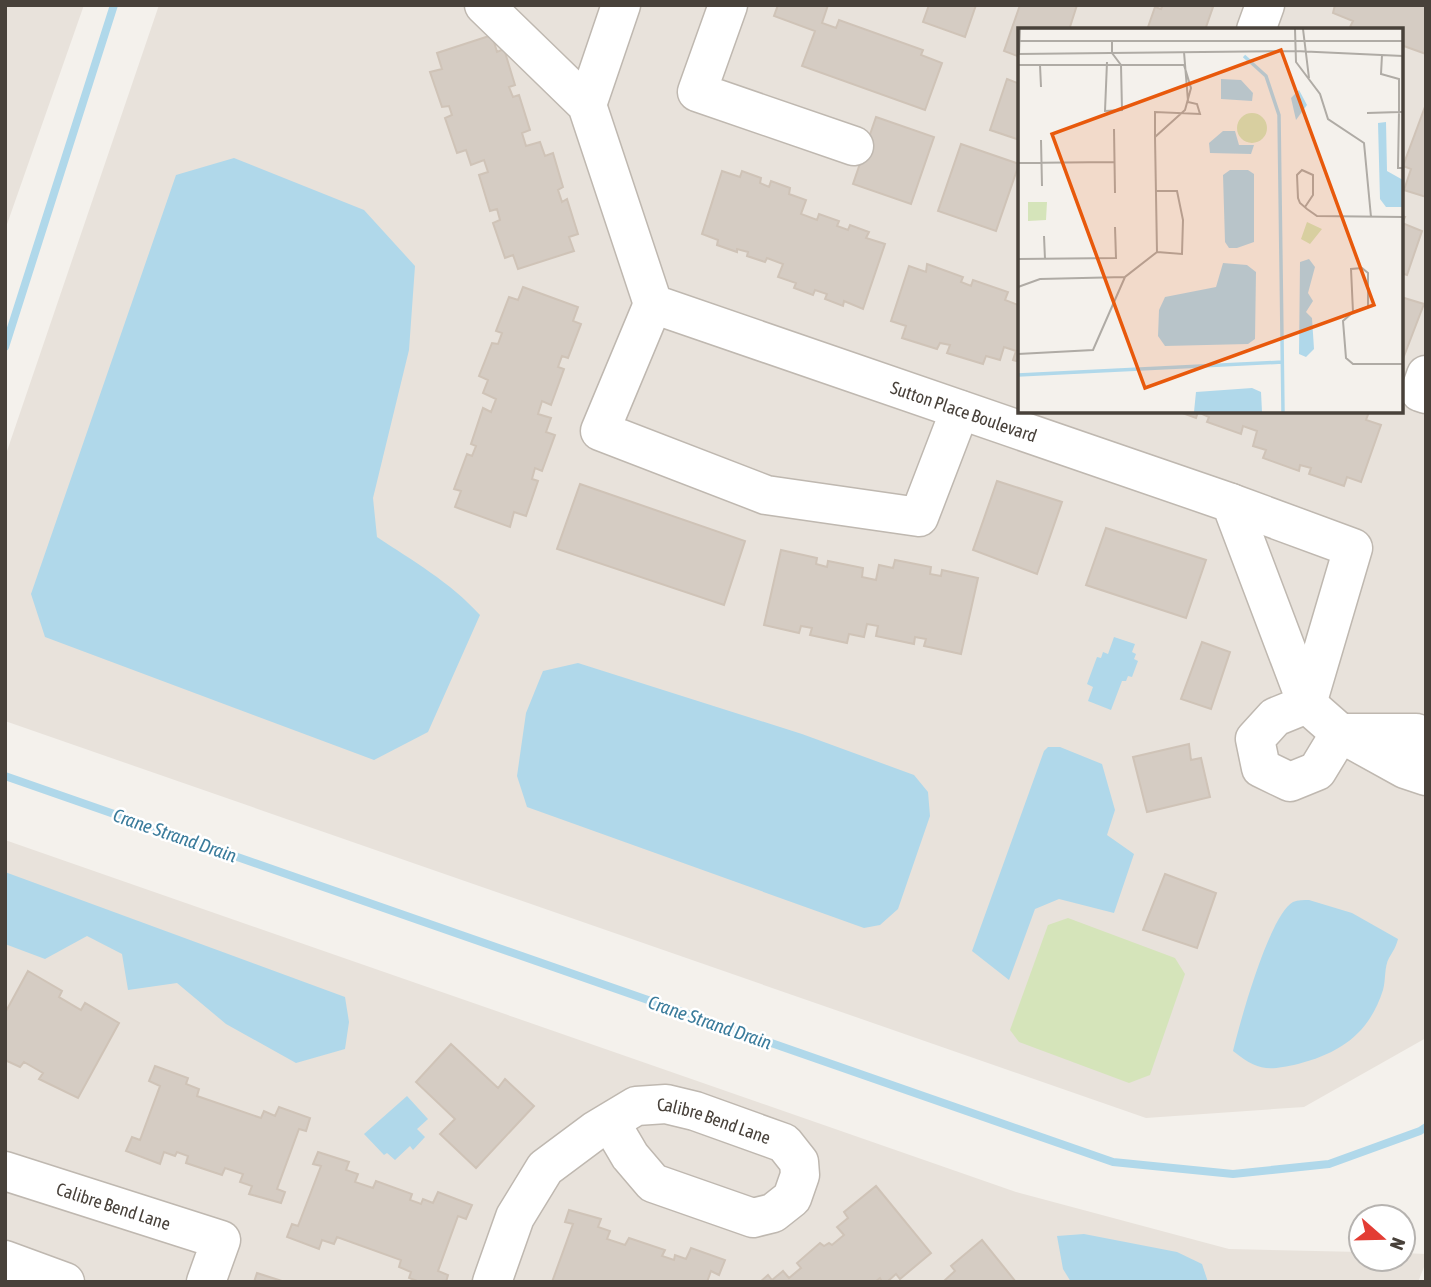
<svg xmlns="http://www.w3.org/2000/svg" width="1431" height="1287" font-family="'Asap Condensed',sans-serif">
	<rect width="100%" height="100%" fill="#f4f1ec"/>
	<path fill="#e8e2db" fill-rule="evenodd" d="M5,5H84L5,230Z
		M159,5H1426V1038L1304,1107L1146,1118L5,721V457ZM1020,30H1401V411H1020Z
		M5,840L1016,1192L1229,1249L1361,1252V1259H1403V1253L1426,1254V1262L1418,1282H5Z"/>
	<path fill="#d5e4ba" d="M1068,918L1175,958L1185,974L1150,1075L1129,1083L1019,1042L1010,1030L1048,925Z"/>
	<path fill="#b0d8ea" d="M234,158L364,210L415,266L409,350L373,498L377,537C413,561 450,582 480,615L428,732L374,760L45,637L31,594L176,175Z
		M1114,637L1135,644L1132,652L1136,654L1134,659L1138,661L1132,677L1128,676L1126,681H1122L1111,710L1088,701L1093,687L1087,684L1097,657L1101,658L1103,652L1108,654Z
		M578,663L802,734L914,775L928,792L930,816L898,909L880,925L864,928L527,807L517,776L526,713L543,671Z
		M1048,747H1060L1102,764L1115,810L1107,835L1134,854L1114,913L1059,899L1035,909L1009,980L972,951L1044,751Z
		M5,872L345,997L349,1022L345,1049L296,1063L226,1024L177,983L128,990L122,954L87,936L45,959L5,944Z
		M1309,900L1352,913L1398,939C1396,947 1393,951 1389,958C1384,967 1386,980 1383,990C1369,1034 1340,1053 1298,1064C1267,1071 1258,1071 1233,1051C1240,1022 1269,916 1293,902C1298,900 1304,900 1309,900Z
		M407,1096L428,1119L417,1129L425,1137L413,1150L410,1146L395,1160L387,1153L384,1155L364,1134Z
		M1084,1234L1177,1252L1202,1264L1208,1282H1071L1063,1269L1057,1236Z"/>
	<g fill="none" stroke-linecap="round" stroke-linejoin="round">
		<path stroke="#b0d8ea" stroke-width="8" d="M5,347L114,5
			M5,776L1113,1162L1233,1174L1329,1164L1420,1131L1426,1127"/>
	</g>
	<path fill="#d5ccc3" stroke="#cfc3b7" stroke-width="2" d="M778,5H828L822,23L836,28L839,20L923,50L921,55L942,63L925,110L802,66L815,31L774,16Z
		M929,5H976L965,37L923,22Z
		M1020,5H1077L1069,30H1020V57L1004,51Z
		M1163,5H1208L1213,7L1205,30H1147L1155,7L1161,9Z
		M1335,5H1426V54L1401,45V30H1357L1350,27L1353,21L1333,13Z
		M492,35L497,52L504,49L515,85L509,87L513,97L519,95L530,130L522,133L526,146L540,142L545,156L553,153L563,187L558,190L562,202L567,199L578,234L569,237L574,251L518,269L513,255L505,258L493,223L500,220L497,209L490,211L479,175L488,172L484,160L471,165L466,150L457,153L445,118L452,115L449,106L442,107L430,72L442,69L437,53Z
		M1007,79L1020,84V140L990,130Z
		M1426,104V197L1404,190L1411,169L1403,166Z
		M876,117L934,137L911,204L853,184Z
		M961,144L1019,164L996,231L938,211Z
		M722,171L740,177L742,171L761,178L760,183L769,187L771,181L790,188L789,194L806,200L801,214L817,220L819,214L839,221L837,226L848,230L850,225L869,232L866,238L885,244L863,309L844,301L843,306L825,299L827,294L815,290L813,295L794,288L796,283L778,277L783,264L767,258L765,262L747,256L748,252L737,249V252L717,245L718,240L702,234Z
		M1401,216L1405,217L1402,223L1422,231L1407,275L1401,273Z
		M927,264L963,277L961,282L971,286L973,280L1008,292L1005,300L1018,305L1020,301V362L1013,360L1016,351L1004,347L1000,360L986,356L983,364L947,353L950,345L940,343L937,349L902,338L906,326L891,321L909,266L926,272Z
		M523,287L578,307L573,321L581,324L568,358L562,356L558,367L564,369L551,405L542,401L538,414L551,418L546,432L555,435L542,471L535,468L532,479L538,481L526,516L514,512L510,527L455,507L461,491L454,489L467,454L472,456L476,446L471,444L483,408L491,412L496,399L483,393L488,380L479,376L492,343L498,344L502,333L496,331L509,297L518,300Z
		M1401,297L1424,304L1401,364Z
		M1177,411H1367L1369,412L1366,420L1381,425L1361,482L1347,477L1344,486L1309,474L1311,468L1300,465L1299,471L1263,458L1266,450L1253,446L1257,431L1243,426L1241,434L1207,422L1209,417L1198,412L1196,418Z
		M997,481L1062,502L1037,574L973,550Z
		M580,484L745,541L724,605L557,549Z
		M1106,528L1206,560L1186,618L1086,585Z
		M781,550L817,558L816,564L827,567L828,561L863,568L862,577L876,580L879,565L893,568L895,560L931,567L930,574L941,576L942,570L978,578L961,654L924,646L926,639L915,637L914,644L876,636L878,626L867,624L864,637L849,634L847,643L810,635L812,628L801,626L799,633L764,625Z
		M1202,642L1230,652L1211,709L1181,699Z
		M1189,744L1191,760L1201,758L1210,797L1147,812L1133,757Z
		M1165,874L1216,893L1197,948L1143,930Z
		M28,971L62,991L59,997L81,1010L85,1003L119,1023L78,1098L39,1079L43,1073L24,1062L20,1067L5,1060V1013Z
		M451,1044L498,1088L505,1079L534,1106L476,1168L440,1134L455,1119L416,1082Z
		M155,1066L188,1078L186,1084L199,1089L197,1096L261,1118L264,1111L275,1116L279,1107L310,1118L306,1131L299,1129L277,1189L285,1192L281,1203L249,1194L252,1186L240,1182L243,1174L225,1168L222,1175L186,1163L188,1156L177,1152L175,1156L164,1152L160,1164L126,1151L132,1137L140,1140L160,1086L149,1081Z
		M318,1152L349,1162L346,1170L358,1174L355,1182L373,1188L376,1181L412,1194L410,1200L421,1204L423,1199L433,1203L438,1192L472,1205L466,1219L458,1216L438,1271L448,1275L446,1282H420L409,1278L411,1272L399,1267L401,1260L337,1237L334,1244L322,1240L319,1249L287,1237L292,1224L298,1226L321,1166L313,1164Z
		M876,1186L931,1253L900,1279L896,1274L887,1282H882L880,1278L875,1282H760L768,1275L772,1280L783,1271L789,1278L801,1268L797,1263L820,1243L824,1246L829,1243L832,1245L844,1235L837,1227L848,1218L844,1212Z
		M569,1210L601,1219L598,1227L610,1231L607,1239L625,1245L629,1238L665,1250L662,1256L674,1260L675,1255L686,1259L691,1248L725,1260L719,1275L711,1271L707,1282H552L573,1224L565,1222Z
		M982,1240L1016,1282H947L945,1280L955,1271L951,1266Z
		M257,1273L285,1282H254Z"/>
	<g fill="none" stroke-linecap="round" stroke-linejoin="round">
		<defs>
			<g id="minor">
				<path id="s1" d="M484,5L587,105L653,304L1231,503L1307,704L1340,733L1405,769L1426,776"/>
				<path d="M728,5L697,92L854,146"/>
				<path d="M1256,30L1265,5"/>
				<path d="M587,105L621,5"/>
				<path d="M653,304L600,431L766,495L919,517L960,410"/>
				<path d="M1426,375L1420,392L1426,394"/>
				<path d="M1231,503L1353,548L1307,704L1275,717L1255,739L1261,768L1290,782L1317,771L1340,733"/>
				<path d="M1342,733H1416L1426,737"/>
				<path id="s2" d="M5,1171L221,1240L206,1282"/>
				<path d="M5,1260L65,1282"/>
				<path id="s3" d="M492,1282L515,1217L545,1168L596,1130L636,1106L666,1104L695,1111L784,1143L799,1162L800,1175L792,1198L773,1213L753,1218L653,1183L630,1156L610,1122"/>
			</g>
		</defs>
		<use href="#minor" stroke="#bfb8b0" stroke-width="41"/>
		<use href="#minor" stroke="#fff" stroke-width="38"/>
	</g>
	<g text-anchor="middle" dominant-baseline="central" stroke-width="5" stroke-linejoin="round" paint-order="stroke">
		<g font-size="18" fill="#48413a" stroke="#fff">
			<text stroke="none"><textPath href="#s1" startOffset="682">Sutton Place Boulevard</textPath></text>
			<text stroke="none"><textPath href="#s3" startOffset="317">Calibre Bend Lane</textPath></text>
			<text stroke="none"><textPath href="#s2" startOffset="114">Calibre Bend Lane</textPath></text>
		</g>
		<g font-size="19" font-style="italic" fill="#3a7b9b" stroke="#fff">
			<text transform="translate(175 835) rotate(19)">Crane Strand Drain</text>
			<text transform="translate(710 1022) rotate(19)">Crane Strand Drain</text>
		</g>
	</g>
	<g transform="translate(1018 28)">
		<rect width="385" height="385" fill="#f4f1ec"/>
		<path d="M219 100a15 15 0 1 1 30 0a15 15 0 1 1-30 0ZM10,174H29L28,192L10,193ZM289,194L304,201L292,216L283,211Z" fill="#d5e4ba"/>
		<path d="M203,51L223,52L235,65L234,73L203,71ZM281,62L289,77L278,92L273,70ZM368,94L369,143L385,152V179H368L362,171L360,95ZM205,103H217L221,117H236L233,126L192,125L191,115ZM212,142H230L236,146V214L219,220H211L207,214L205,147ZM291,231L297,239L290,265L295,273L288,284L294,290L296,321L288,329L281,326L282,234ZM205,235L229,237L238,244L237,311L230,316L147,318L140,308L141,282L147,269L198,259ZM234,360L243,364L244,384H176L178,364Z" fill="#b0d8ea"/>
		<path fill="none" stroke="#b0d8ea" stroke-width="3.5" d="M226,28L248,48L261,87L265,384M0,347L265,334"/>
		<path fill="none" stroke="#afaba5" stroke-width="2" d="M277,1L278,34L302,66L310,91L346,115L353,189M285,1L291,50M0,13H385M166,24L170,73M0,26L277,23L385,28M1,26L2,1M89,34L87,83L104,82L103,37L94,25V12M0,37H166M22,37L23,59M385,84H381L380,140H385M349,85L381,84V51L363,46L364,27M96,101L97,165M137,109V84L182,86L179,76L170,74M23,112L24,158M0,135L96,134M137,163H159L165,192L164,226L139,224M287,179L295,167V147L284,142L279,147L280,170L282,175L289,181L299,188L385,189M26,208L27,231M0,231L98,230L97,199M0,259L22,251L107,249M335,284L350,279V245L344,240L333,241L335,284L325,293L328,330L335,336H385M0,326L75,322L107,249L139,224L137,109L167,82L173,60L166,37"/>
		<path fill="#e8590c" fill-opacity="0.15" stroke="#e8590c" stroke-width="3.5" d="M263,22L356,277L127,360L34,106Z"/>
		<rect width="385" height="385" fill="none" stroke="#48413a" stroke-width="3.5"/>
	</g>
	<rect width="1431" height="1287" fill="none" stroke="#48413a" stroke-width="14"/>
	<g transform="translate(1382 1238) rotate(110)"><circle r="33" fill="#ffffff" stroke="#b6b3b0" stroke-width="2"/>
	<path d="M0-5L12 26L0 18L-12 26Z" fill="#e33d34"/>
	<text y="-10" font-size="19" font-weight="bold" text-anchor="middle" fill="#48413a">N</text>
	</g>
</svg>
